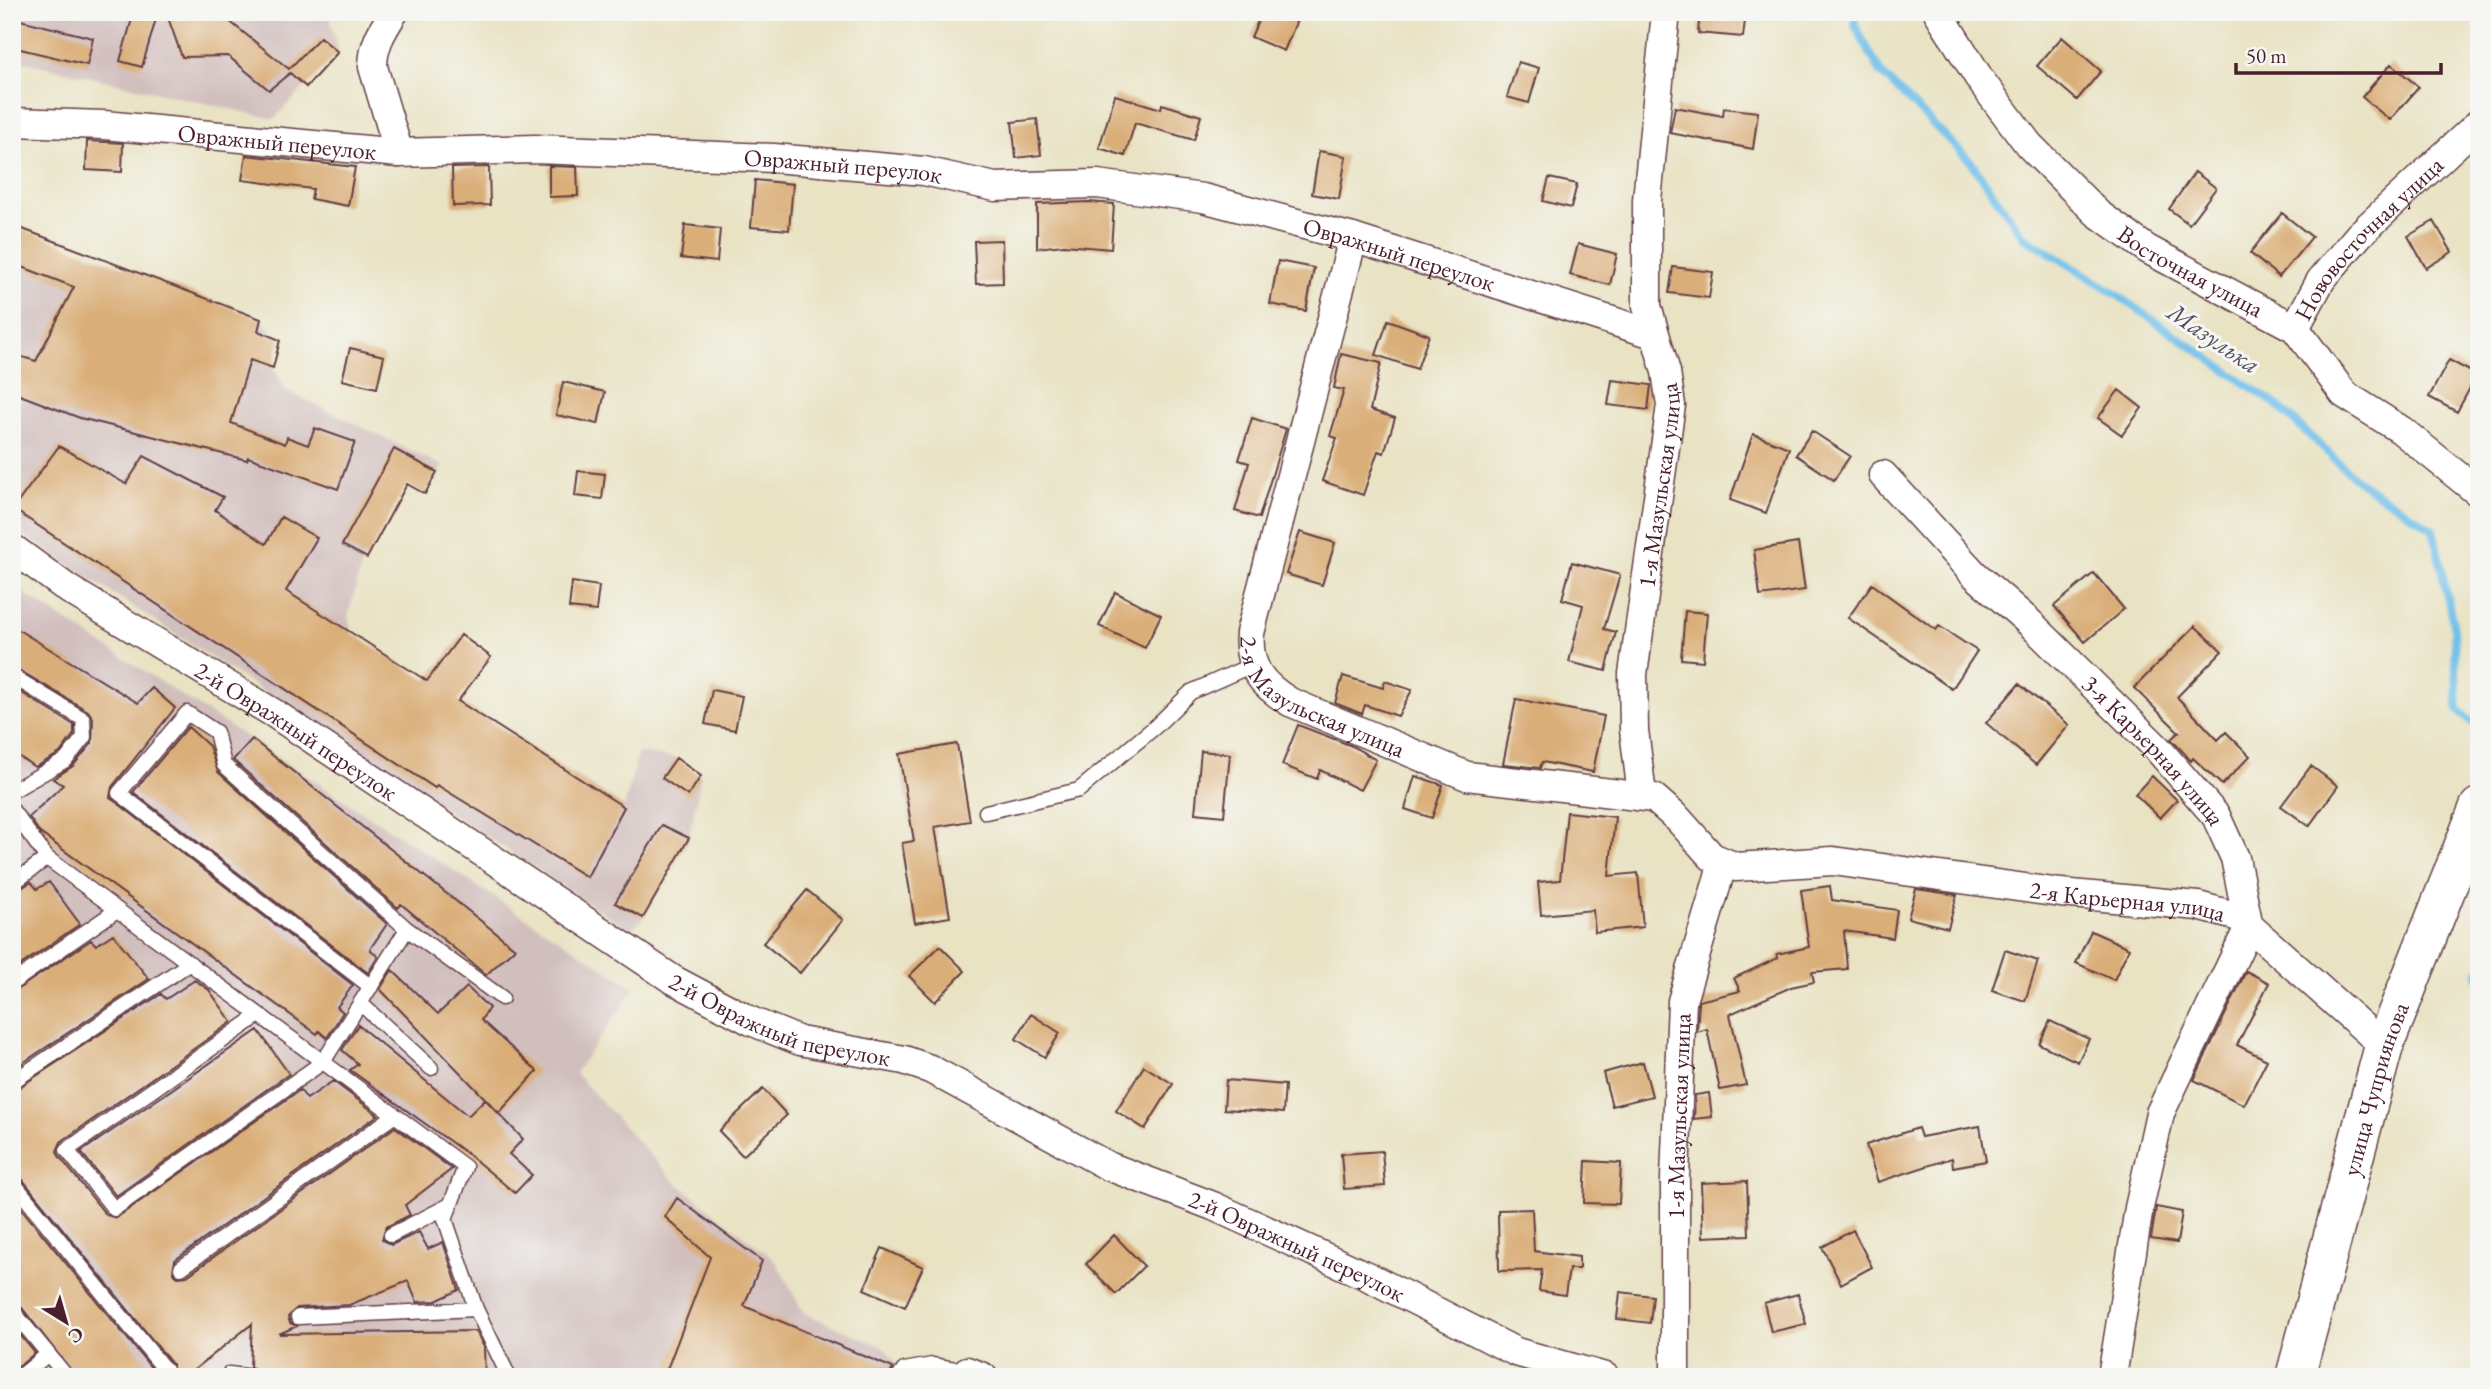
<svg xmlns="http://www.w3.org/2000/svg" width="2491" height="1389" font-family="'EB Garamond',serif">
	<rect width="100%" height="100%" fill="#f6f6f2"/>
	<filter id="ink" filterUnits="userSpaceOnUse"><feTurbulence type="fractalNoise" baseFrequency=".0143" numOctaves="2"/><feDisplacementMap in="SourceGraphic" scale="14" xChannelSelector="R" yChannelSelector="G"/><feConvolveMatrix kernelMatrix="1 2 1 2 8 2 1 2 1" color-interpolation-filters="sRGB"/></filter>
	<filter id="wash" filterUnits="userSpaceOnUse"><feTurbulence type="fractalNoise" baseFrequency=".00686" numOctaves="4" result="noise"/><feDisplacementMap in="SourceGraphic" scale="28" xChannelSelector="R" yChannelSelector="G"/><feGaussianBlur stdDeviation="1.57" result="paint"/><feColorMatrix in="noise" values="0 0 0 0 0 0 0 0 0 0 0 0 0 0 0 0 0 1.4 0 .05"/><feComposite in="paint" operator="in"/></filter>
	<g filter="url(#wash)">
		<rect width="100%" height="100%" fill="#e9e3c4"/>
		<path fill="#d1bfbe" d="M12,12H333L330,17L338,52L274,119L12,59Z
			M12,225L261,319L280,340L273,368L287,391L443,466L425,494L406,484L362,564L348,616L352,633L624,807L638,753L676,758L701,776L689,838L643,918L630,930L12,528Z
			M12,586L635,988L575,1073L675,1182L775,1260L804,1313L883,1347L909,1377H12Z"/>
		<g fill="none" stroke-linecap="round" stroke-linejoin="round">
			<path stroke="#6fc0ea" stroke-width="8" d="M1855,12V26L1881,73L1971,162L2023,236L2107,288L2277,405L2358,481L2433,529L2454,629L2458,710L2479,728
				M2479,971V976"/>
		</g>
		<g id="blocks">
			<path fill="#daae78" d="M134,12H158L142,67L120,61Z
				M166,12H218L289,69L320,37L338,52L306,87L290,73L269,90L228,56L182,57Z
				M1262,12H1285L1298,18L1284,51L1251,37Z
				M1700,12H1746L1743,37L1698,33Z
				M12,18L93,38L87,65L12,47Z
				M2062,37L2101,71L2077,100L2037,66Z
				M1518,62L1539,68L1529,103L1507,97Z
				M2391,64L2419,87L2390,120L2362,97Z
				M1115,95L1161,109L1162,104L1201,116L1194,140L1135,123L1125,156L1099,148Z
				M1675,107L1723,116L1724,108L1758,112L1753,149L1670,133Z
				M1037,119L1041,155L1016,158L1012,122Z
				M87,141L123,143L122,172L86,170Z
				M1319,151L1346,156L1339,199L1312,194Z
				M246,155L355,167L348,206L311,199L313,189L242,180Z
				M549,166L577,167L578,196L549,197Z
				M489,167L490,205L453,206L452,168Z
				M2195,172L2216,188L2189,224L2169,209Z
				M1549,178L1577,184L1571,208L1543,201Z
				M755,180L793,184L789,230L751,227Z
				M1089,202L1114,204L1111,249L1064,245L1037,248V204Z
				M2282,213L2312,237L2279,277L2250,253Z
				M2434,221L2452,252L2426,268L2408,236Z
				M12,225L261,319L258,331L280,340L273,368L250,360L231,423L285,444L287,437L308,445L315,428L355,442L338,489L248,457L247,460L80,418L12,392V354L36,361L74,287L12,263Z
				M685,225L720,229L717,262L681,258Z
				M1002,240L1003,283L976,284L974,241Z
				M1578,244L1617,254L1610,285L1570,275Z
				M1278,261L1314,268L1306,311L1270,304Z
				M1673,267L1713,272L1709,298L1669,293Z
				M1388,320L1429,335L1417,369L1376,355Z
				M350,348L384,356L377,388L342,380Z
				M1341,354L1381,363L1370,410L1395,418L1384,453L1378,451L1363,495L1322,481L1337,438L1330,436L1344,390L1334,388Z
				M2449,360L2477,375L2457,412L2429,397Z
				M1612,380L1651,385L1648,410L1608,405Z
				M563,382L605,392L598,424L556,415Z
				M2119,390L2142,408L2122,435L2098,418Z
				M1252,418L1286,429L1259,518L1235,511L1249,463L1239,460Z
				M1812,431L1850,456L1834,480L1796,455Z
				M1753,434L1789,448L1766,513L1730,500Z
				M59,446L126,484L144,456L223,497L215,510L266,544L281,517L317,538L286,591L427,681L461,635L491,657L458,701L624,807L587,877L437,785L435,788L13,509Z
				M394,449L437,472L425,494L407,484L367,558L342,545Z
				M578,471L605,474L602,499L575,496Z
				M1300,532L1335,543L1322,585L1286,574Z
				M1798,543L1805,590L1760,596L1754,550Z
				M1572,562L1620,575L1604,629L1616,632L1606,671L1569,662L1583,605L1562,599Z
				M2094,573L2124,609L2085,642L2054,606Z
				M572,582L599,586L596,611L569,608Z
				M1872,584L1936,630L1939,626L1977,651L1952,689L1848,618Z
				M1115,592L1161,615L1145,648L1099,626Z
				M1685,611L1707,613L1703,661L1681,659Z
				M12,626L138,703L152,688L175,708L112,787L110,797L353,985L337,1007L343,1012L327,1038L319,1031L317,1034L40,833L29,817L63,785L53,779L73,766L92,743L93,718L88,711L12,666Z
				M2195,626L2222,651L2177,697L2218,740L2226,732L2250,756L2222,785L2193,758L2191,761L2184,753L2171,739L2179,732L2134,688Z
				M1343,676L1383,688L1385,681L1412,690L1398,716L1365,705L1362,714L1335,703Z
				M2019,684L2069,725L2036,765L1986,723Z
				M12,687L74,725V734L60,753L35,767L12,752Z
				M712,690L742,696L735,730L705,724Z
				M1516,699L1604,716L1593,772L1542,762L1540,768L1503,764Z
				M1298,725L1352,746L1376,760L1360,790L1320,770L1317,779L1282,765Z
				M188,727L209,746L218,772L387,924L370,949L378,957L368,973L133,792Z
				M252,739L515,948L486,975L401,904L398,908L233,760Z
				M957,744L970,821L935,827L950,917L915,923L902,843L914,841L899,754Z
				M1201,751L1230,754L1224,816L1195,813Z
				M676,758L701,776L688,796L662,778Z
				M2311,766L2338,786L2309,826L2281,806Z
				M1415,776L1443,785L1432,818L1405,809Z
				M2152,776L2177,800L2160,818L2135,794Z
				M1567,812L1615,817L1609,876L1638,873L1643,927L1595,932L1593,910L1541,915L1538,882L1560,880Z
				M662,825L689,838L643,918L615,903Z
				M31,882L37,889L49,882L80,924L12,971V894Z
				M1830,886L1832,900L1897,910L1893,938L1844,931L1847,969L1812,972L1814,982L1791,987L1730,1014L1746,1085L1720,1090L1707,1029L1697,1032L1699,1001L1740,991L1734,978L1778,958L1777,954L1809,947L1801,890Z
				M1916,889L1957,895L1948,928L1908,918Z
				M807,890L843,920L800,973L763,943Z
				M2091,931L2129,948L2114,980L2076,963Z
				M113,934L149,979L12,1070V993L91,940L96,945Z
				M940,946L965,971L935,1002L909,976Z
				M2005,950L2038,961L2025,1001L1992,990Z
				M392,970L438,1014L467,987L489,1008L481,1020L537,1071L499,1113L380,989Z
				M2246,971L2269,983L2237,1045L2267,1060L2244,1105L2194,1080Z
				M195,980L209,990L232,1022L61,1142L57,1151L59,1156L106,1215L116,1218L300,1090L307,1099L333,1081L378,1115L175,1260L173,1273L178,1277L187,1276L395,1127L452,1169L405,1205L410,1215L386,1227L382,1239L391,1245L419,1232L428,1249L443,1242L459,1290L436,1301L417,1302L408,1281L349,1305L297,1308L288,1317L290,1323L297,1326L279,1334L476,1331L484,1347L485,1377H262L259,1370L250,1367L252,1324L185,1377H172V1364L19,1175L12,1172V1092L161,994L166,999Z
				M1031,1014L1060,1033L1045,1057L1016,1039Z
				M2050,1021L2089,1039L2078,1062L2039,1044Z
				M358,1025L468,1116L485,1099L523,1139L509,1154L532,1175L515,1193L469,1155L350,1070L358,1064L342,1050Z
				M258,1030L289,1074L116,1196L81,1152Z
				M1643,1062L1652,1096L1612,1106L1603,1073Z
				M1144,1066L1173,1084L1145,1129L1116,1111Z
				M1226,1080L1285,1085L1283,1113L1224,1109Z
				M763,1089L787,1115L743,1156L719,1131Z
				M1709,1093L1712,1117L1694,1119L1695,1095Z
				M1980,1126L1986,1161L1953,1167L1952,1158L1878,1182L1866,1145L1918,1128L1921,1137Z
				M1382,1151L1385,1186L1344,1189L1341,1154Z
				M1586,1161L1621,1163L1619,1204L1584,1203Z
				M1747,1181L1749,1235L1703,1237L1701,1183Z
				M12,1197L158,1376V1377H76L19,1304L12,1301Z
				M677,1198L762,1261L744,1306L893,1368L889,1377H664L710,1257L665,1217Z
				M2156,1207L2182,1212L2177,1243L2151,1239Z
				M1532,1209L1534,1251L1579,1257V1269H1569L1565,1295L1539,1291L1542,1270L1499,1271L1498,1210Z
				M1853,1230L1872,1267L1841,1284L1822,1247Z
				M1114,1235L1144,1266L1116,1294L1086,1264Z
				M882,1248L923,1267L905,1307L864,1289Z
				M1620,1292L1653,1296L1650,1323L1617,1319Z
				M1798,1294L1806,1324L1771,1332L1764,1303Z
				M12,1325L35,1353L12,1372Z"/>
		</g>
	</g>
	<g filter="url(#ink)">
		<use href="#blocks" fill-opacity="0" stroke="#623c42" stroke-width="2"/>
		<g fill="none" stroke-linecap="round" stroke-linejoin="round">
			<defs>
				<path id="lane" d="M12,676L83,719L84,737L66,760L12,791
					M12,810L47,858
					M986,812L1079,790L1155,727L1191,692L1252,665
					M12,884L47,858L465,1167L445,1219L476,1309L509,1377
					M12,983L117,910
					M371,987L119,793L187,713L216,732L224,765L407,929
					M360,1003L431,1068
					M259,1015L67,1150L114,1209L323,1062L407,929L502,998
					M12,1082L190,963
					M12,1181L165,1370
					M391,1235L450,1205
					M181,1268L395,1115
					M12,1310L67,1377
					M298,1317L476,1309
					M229,1374L253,1377
					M20,1377L48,1354
					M899,1377L904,1370L932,1365L967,1371"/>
				<g id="street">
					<path d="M394,12C382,31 373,45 373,67L399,153"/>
					<path id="s1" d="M1938,12L1981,81L2029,145L2097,213L2147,249L2295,328L2344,394L2401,430L2479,493"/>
					<path id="s2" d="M12,122L104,125L399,153L535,149L774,158L924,171L995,187L1097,184L1203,198L1353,238L1653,334"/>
					<path id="s3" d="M1353,238L1250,633C1247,668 1262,685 1290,702L1467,776L1654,798L1678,819L1712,857L1736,867L1833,861L2061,893L2198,906L2239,917L2384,1046"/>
					<path id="s4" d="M2295,328L2321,280L2359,235L2479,123"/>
					<path id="s5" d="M1883,475L1974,574L2030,623L2157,748L2216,816L2235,858L2249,927"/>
					<path id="s6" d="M12,548L68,589L275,714L672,979L751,1021L800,1041L904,1060L930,1069L1108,1166L1213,1206L1369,1277L1516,1352L1605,1377"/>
					<path id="s7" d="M1642,795L1634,730L1633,674L1671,405L1666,372L1647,306V200L1666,12"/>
					<path d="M967,1371L983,1377"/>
					<path id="s8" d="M1675,1377V1178L1682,1001L1723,863"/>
					<path d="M2112,1377L2139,1208L2160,1113L2249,927"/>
				</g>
				<g id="secondary">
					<path id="s9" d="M2295,1377L2384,1046L2479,807"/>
				</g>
			</defs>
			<use href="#lane" stroke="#623c42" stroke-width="17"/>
			<use href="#street" stroke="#623c42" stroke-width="31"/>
			<use href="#secondary" stroke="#623c42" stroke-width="41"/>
			<use href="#lane" stroke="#fff" stroke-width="14"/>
			<use href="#street" stroke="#fff" stroke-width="28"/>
			<use href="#secondary" stroke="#fff" stroke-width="38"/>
		</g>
	</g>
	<g text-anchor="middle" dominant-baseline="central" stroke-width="6" stroke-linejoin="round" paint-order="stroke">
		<g font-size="24" fill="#4a1f2b" stroke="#f6f6f2">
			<text stroke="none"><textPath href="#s2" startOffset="266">Овражный переулок</textPath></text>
			<text stroke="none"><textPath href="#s2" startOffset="833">Овражный переулок</textPath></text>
			<text stroke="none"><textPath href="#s4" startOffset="117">Нововосточная улица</textPath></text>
			<text stroke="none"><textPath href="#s2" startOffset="1400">Овражный переулок</textPath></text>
			<text stroke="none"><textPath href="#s1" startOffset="368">Восточная улица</textPath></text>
			<text stroke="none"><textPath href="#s7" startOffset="312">1-я Мазульская улица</textPath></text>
			<text stroke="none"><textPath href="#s3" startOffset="514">2-я Мазульская улица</textPath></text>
			<text stroke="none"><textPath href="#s6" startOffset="338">2-й Овражный переулок</textPath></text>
			<text stroke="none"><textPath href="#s5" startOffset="387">3-я Карьерная улица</textPath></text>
			<text stroke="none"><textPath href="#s3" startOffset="1377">2-я Карьерная улица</textPath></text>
			<text stroke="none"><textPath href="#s6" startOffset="905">2-й Овражный переулок</textPath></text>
			<text stroke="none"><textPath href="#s9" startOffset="299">улица Чуприянова</textPath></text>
			<text stroke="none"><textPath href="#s8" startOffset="261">1-я Мазульская улица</textPath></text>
			<text stroke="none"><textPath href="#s6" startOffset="1472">2-й Овражный переулок</textPath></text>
		</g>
		<g font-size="26" font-style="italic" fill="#554f64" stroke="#f6f6f2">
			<text transform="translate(2214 338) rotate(34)">Мазулька</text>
		</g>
	</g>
	<rect width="2491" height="1389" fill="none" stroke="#f6f6f2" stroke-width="42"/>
	<g transform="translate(66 1322) rotate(143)" stroke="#f6f6f2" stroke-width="5" paint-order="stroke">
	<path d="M0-5L12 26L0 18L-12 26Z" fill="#4a1f2b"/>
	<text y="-10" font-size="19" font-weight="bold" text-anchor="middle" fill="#4a1f2b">С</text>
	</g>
	<path d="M2236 63v10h205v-10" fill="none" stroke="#4a1f2b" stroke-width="3.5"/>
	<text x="2246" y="63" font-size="21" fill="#4a1f2b" stroke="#f6f6f2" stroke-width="5" paint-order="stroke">50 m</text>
</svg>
